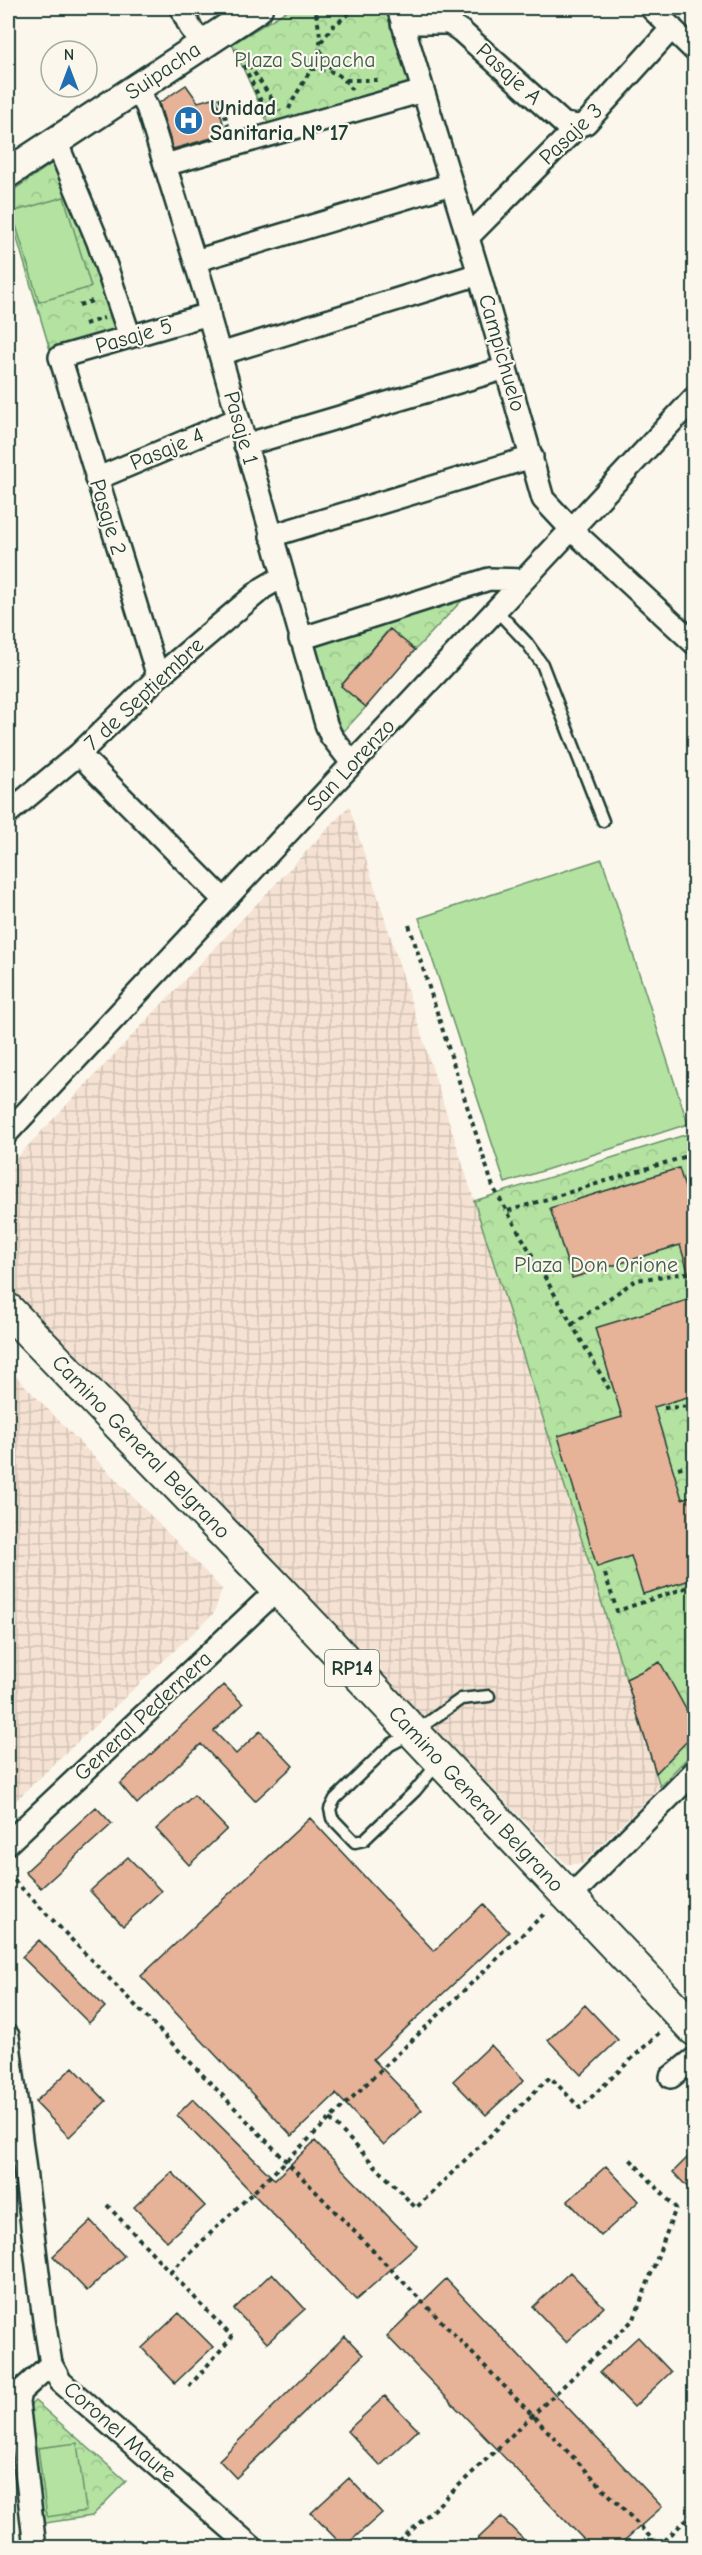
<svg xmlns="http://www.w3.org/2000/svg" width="702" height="2555" font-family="'Comic Neue',sans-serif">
	<defs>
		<pattern id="industrial-grid" width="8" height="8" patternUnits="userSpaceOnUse" patternTransform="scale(1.5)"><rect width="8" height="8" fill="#f5e2d3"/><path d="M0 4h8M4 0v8" fill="none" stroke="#d2c3b6"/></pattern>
		<pattern id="park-crowns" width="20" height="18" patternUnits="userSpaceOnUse" patternTransform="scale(1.5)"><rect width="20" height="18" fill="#b3e2a1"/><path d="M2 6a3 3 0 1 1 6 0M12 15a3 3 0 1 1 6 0" fill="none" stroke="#9ac38b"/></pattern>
	</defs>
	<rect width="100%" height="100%" fill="#fbf7ec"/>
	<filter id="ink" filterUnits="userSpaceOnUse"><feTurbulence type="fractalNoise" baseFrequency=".0167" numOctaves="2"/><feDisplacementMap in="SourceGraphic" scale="12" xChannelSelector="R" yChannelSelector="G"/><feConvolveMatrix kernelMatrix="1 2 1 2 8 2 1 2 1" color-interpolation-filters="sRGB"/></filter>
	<g filter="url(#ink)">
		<path fill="url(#industrial-grid)" d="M349,806L660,1786L582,1864H566L8,1291V1167Z
			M8,1368L222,1589L214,1613L8,1808Z"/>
		<path fill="url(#park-crowns)" stroke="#69906a" stroke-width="1.5" d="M291,8H387L412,85L268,123L232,44Z
			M54,162L101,274L120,332L50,350L8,208V194Z
			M468,594L415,650L389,629L341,686L366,707L344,731L332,720L309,643Z
			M691,1133L694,1144V1751L660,1786L474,1201Z
			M35,2401L126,2481L92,2516L39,2524L25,2410Z"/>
		<path fill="#b3e2a1" stroke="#69906a" stroke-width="1.5" d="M64,197L91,287L39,302L12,212Z
			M602,859L688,1124L505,1183L419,918Z
			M77,2443L86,2511L47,2517L38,2448Z"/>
		<path fill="#e6b298" stroke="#1f3d34" stroke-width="1.5" d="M186,85L198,102L216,97L226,134L173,149L159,103Z
			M390,629L415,650L366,707L341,686Z
			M679,1168L694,1218V1280L691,1281L680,1245L572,1278L550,1208Z
			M694,1298V1395L654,1407L682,1499L694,1495V1579L643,1594L631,1556L597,1567L558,1436L622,1417L595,1328Z
			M660,1662L694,1724V1734L656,1773L626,1679Z
			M224,1685L243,1704L214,1731L236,1754L260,1731L293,1766L255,1801L201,1744L137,1804L120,1784Z
			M194,1795L227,1829L189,1865L156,1829Z
			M96,1807L112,1824L41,1888L25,1872Z
			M310,1818L434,1951L483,1904L509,1932L373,2059L422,2110L384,2145L336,2094L292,2136L141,1976Z
			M128,1857L161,1891L123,1926L90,1891Z
			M39,1940L105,2007L89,2023L22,1957Z
			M585,2005L618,2040L581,2075L548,2040Z
			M491,2045L524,2080L486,2115L453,2081Z
			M73,2067L106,2101L69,2137L35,2102Z
			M193,2099L273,2178L275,2179L315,2141L417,2246L356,2300L177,2115Z
			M694,2151V2194L673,2172Z
			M606,2166L639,2201L601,2236L568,2201Z
			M172,2172L205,2206L167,2241L134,2207Z
			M91,2221L124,2256L87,2291L53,2256Z
			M570,2272L604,2307L566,2342L533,2307Z
			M272,2273L305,2309L267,2343L234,2309Z
			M446,2279L662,2507L617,2547H591L387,2336Z
			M179,2313L213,2347L175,2383L142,2348Z
			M345,2336L363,2355L236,2478L219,2460Z
			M638,2337L671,2372L634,2407L600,2372Z
			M385,2396L418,2430L380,2466L347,2431Z
			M349,2478L382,2513L344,2547L311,2513Z
			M501,2517L531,2547H469Z"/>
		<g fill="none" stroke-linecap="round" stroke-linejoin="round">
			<defs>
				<path id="lane" d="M496,610L527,643L542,664L603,821
					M439,1762L415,1791L364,1840L355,1842L332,1818L330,1809L335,1799L390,1745L413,1733L461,1699L489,1696"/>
				<path id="street" d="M181,8L190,27L202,44
					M398,8L479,274L543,499L572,530L694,643
					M651,8L694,50
					M402,23H449L461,31L564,124L578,126
					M137,89L147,107L207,300L210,320L326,724L331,736L352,763
					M56,141L98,242L130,337
					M165,165L423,91
					M468,237L578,126L586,123L672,28
					M195,261L452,184
					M220,354L479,274
					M245,445L506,368
					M96,479L238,419
					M271,536L532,457
					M300,639L489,579L524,580
					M158,677L60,357L209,314
					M79,754L223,899
					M8,813L79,754L158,677L263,588L282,577
					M8,1132L694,398
					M8,1843L278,1589
					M569,1898L694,1772
					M8,2036L44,2320L51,2364L61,2382L253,2548
					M671,2077L694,2059
					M35,2548L18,2402L20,2392L51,2364"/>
				<path id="secondary" d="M8,173L258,8"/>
				<path id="primary" d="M8,1310L278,1589L694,2029"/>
			</defs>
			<use href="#lane" stroke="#1f3d34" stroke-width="15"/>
			<use href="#street" stroke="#1f3d34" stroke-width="26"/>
			<use href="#secondary" stroke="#1f3d34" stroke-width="33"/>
			<use href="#primary" stroke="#1f3d34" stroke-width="36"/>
			<path stroke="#1f3d34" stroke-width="4" stroke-dasharray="4.5 4.5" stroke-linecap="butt" d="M321,42L333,26L357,8
				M236,49L268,116
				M320,49L323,60L333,71
				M239,50L280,111
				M311,69C330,69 342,73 352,90
				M346,80H381
				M220,97L228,126
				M289,109C297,89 318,64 320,45C321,33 317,20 315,8
				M79,305L96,300
				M85,324L104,318
				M409,925L493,1187L609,1389
				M689,1155L694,1180
				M508,1211L694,1154
				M572,1324L636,1280L694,1272
				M664,1408L694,1406
				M678,1468L694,1464
				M605,1574L617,1611L694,1585
				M8,1874L661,2548
				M330,2119L416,2208L550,2077L580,2108L661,2031
				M107,2205L232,2337L186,2390
				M170,2272L547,1911
				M658,2547L694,2512
				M393,2548L634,2319L676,2208L628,2157"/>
			<use href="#lane" stroke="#fbf7ec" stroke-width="10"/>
			<use href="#street" stroke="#fbf7ec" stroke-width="21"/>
			<use href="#secondary" stroke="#fbf7ec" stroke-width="28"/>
			<use href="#primary" stroke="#fbf7ec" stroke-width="32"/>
		</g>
	</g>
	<defs>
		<symbol id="hospital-disc" viewBox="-11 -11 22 22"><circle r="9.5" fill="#1f6fb2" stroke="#fbf7ec"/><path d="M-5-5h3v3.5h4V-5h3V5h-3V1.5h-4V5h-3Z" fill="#fff"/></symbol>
	</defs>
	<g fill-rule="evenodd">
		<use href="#hospital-disc" x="172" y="104" width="33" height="33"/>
	</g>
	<g text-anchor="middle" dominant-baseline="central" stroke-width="4.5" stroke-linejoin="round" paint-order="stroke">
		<rect fill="#fbf7ec" stroke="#61756b" stroke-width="1.5" x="325" y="1650" width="54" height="36" rx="4.5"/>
		<g font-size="21" font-weight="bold" fill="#1f3d34">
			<text x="352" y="1668">RP14</text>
		</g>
		<g font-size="22" fill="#3d5e4a" stroke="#fbf7ec">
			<text x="305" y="60">Plaza Suipacha</text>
			<text x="596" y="1265">Plaza Don Orione</text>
		</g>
		<g font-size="22" fill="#1f3d34" stroke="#fbf7ec">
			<text transform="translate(163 71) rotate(-34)">Suipacha</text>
			<text transform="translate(509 74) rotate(42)">Pasaje A</text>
			<text transform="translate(571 134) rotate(-44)">Pasaje 3</text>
			<text transform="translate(134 336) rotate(-16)">Pasaje 5</text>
			<text transform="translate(502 353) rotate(74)">Campichuelo</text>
			<text transform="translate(241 428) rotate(74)">Pasaje 1</text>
			<text transform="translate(167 449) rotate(-23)">Pasaje 4</text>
			<text transform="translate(108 517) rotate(73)">Pasaje 2</text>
			<text transform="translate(144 694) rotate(-43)">7 de Septiembre</text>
			<text transform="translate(351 765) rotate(-47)">San Lorenzo</text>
			<text transform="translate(141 1447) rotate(46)">Camino General Belgrano</text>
			<text transform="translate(143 1716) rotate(-43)">General Pedernera</text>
			<text transform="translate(476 1799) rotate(47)">Camino General Belgrano</text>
			<text transform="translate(120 2432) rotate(41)">Coronel Maure</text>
		</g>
		<g font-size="22" font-weight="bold" fill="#1f3d34" stroke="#fbf7ec" text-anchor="start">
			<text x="210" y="108">Unidad<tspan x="210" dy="25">Sanitaria N° 17</tspan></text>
		</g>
	</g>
	<rect width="702" height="2555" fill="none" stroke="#fbf7ec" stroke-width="30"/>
	<rect x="15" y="15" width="672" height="2525" fill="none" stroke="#1f3d34" stroke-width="2" filter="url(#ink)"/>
	<g transform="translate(69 69)"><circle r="28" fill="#fbf7ec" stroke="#a3ada2" stroke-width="1.5"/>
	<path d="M0-4.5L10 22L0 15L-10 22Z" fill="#1f6fb2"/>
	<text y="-9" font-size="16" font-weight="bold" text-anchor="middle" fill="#1f3d34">N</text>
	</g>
</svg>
